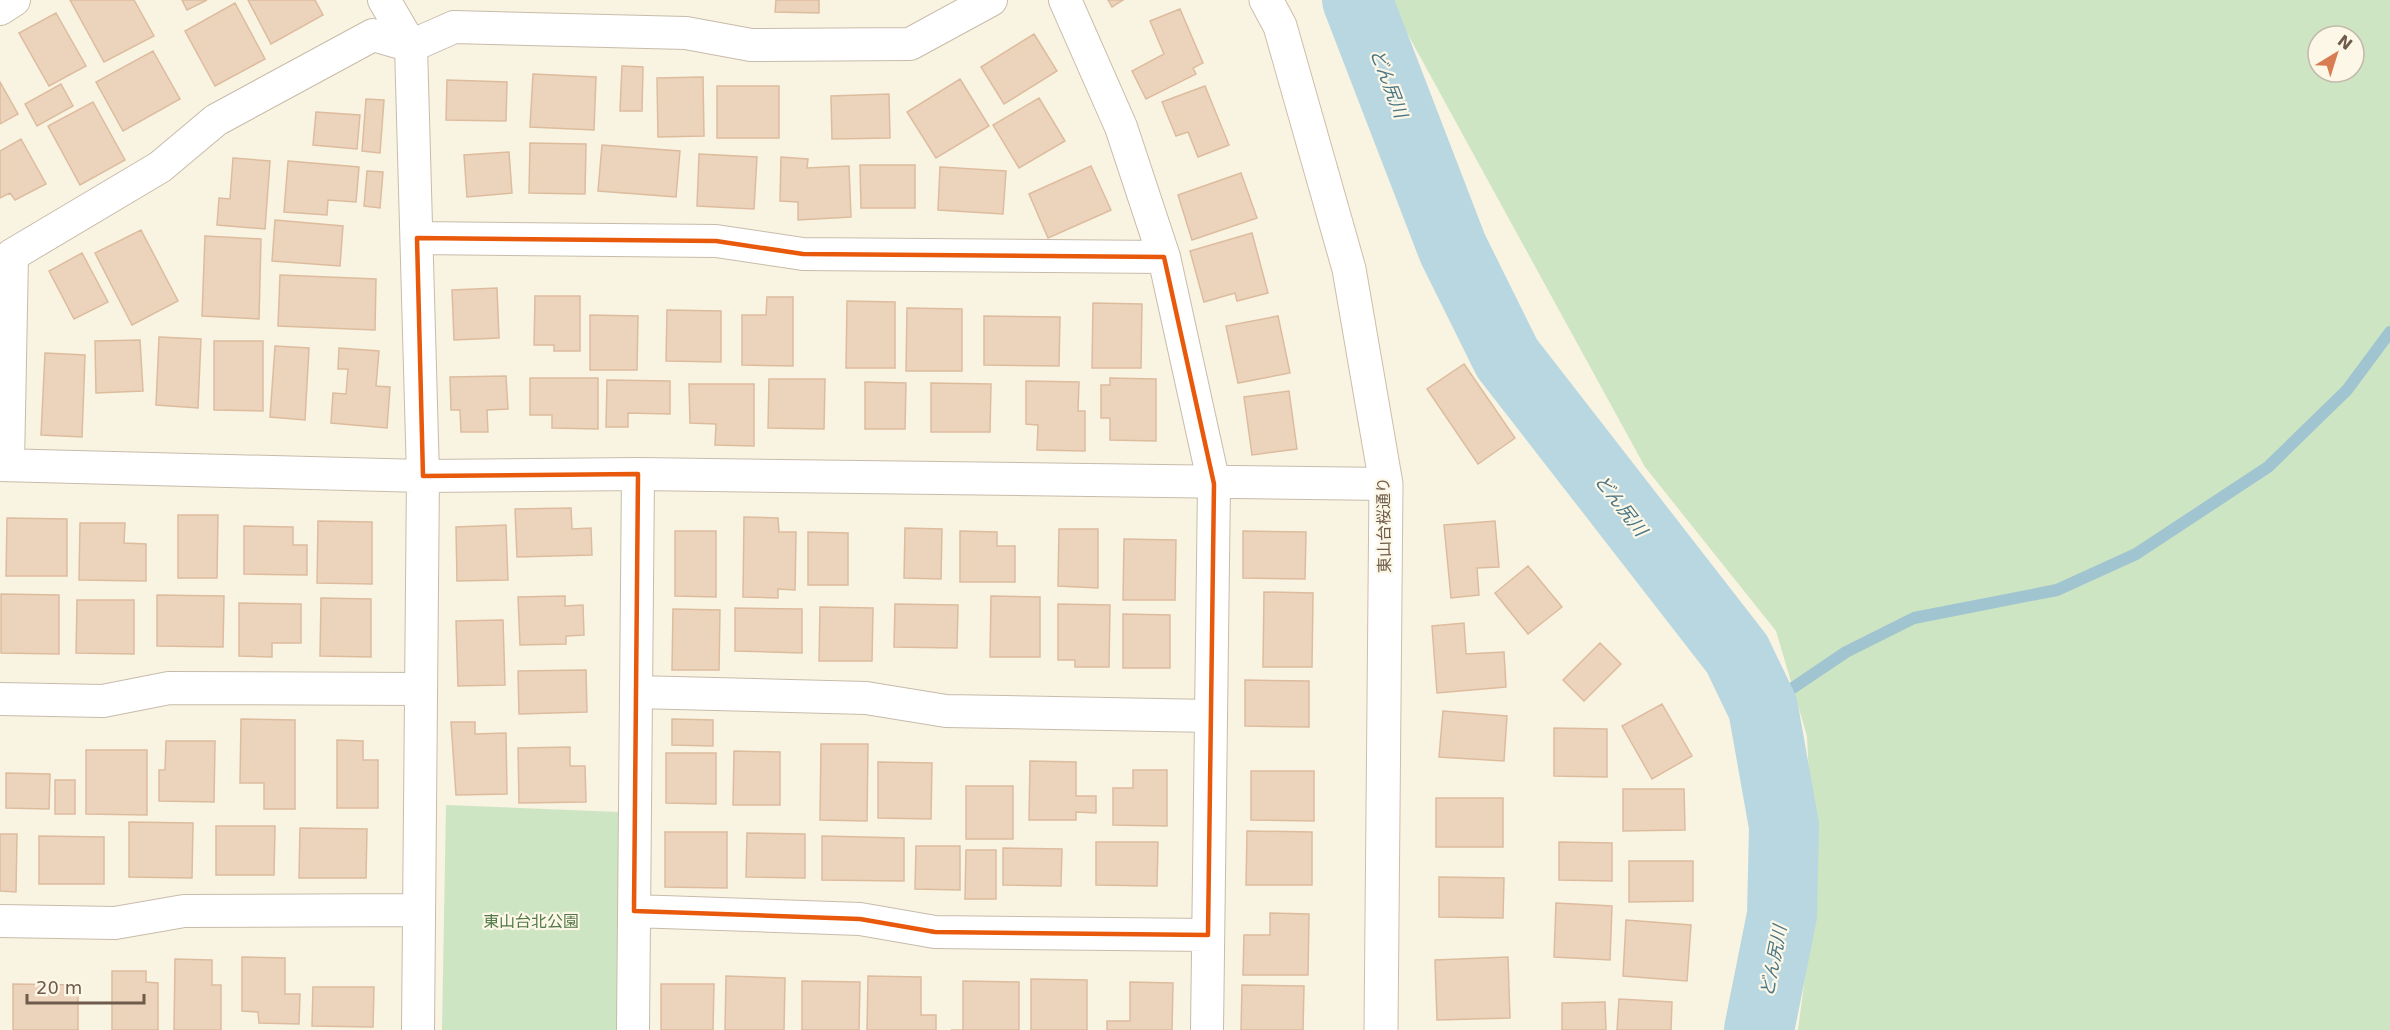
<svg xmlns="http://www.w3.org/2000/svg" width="2390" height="1030" font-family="'DejaVu Sans','Noto Sans JP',sans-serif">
	<rect width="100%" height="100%" fill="#f9f3e2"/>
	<path fill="#cde5c2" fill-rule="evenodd" d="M1389,0H2390V1030H1798L1815,902L1807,736L1776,631L1645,467ZM2318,36H2354V72H2318Z
		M446,805L619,812L618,1030H442Z"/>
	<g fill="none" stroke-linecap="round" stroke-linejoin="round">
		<path stroke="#a0c5d1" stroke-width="12" d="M1763,708L1846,652L1914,618L2057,590L2136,554L2268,467L2347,390L2390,332"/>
		<path stroke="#b9d7e0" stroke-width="70" d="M1357,0L1453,249L1507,358L1737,654L1763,708L1784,826L1782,915L1759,1030"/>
	</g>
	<path fill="#ecd4bc" stroke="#ddbc9e" stroke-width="1.5" d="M70,0H134L154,36L104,62Z
		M182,0H207L187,10Z
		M248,0H315L323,15L271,44Z
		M776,0H819V13L775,12Z
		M1108,0H1123L1112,7Z
		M235,3L265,59L215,86L185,31Z
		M1180,9L1203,63L1193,68L1196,74L1146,99L1132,71L1164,54L1150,21Z
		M56,13L86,66L49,86L19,33Z
		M1034,34L1057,71L1004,104L981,67Z
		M153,51L180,99L123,131L96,82Z
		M622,66L643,67L642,111H620Z
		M533,74L596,77L594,130L530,127Z
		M703,77L704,136L658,137L657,78Z
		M960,79L989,126L936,158L907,112Z
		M447,80L507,82L506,121L446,120Z
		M0,82L18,114L0,124Z
		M61,84L73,106L37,126L25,104Z
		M717,86H779V138H717Z
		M1205,86L1229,145L1198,157L1188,132L1176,136L1162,102Z
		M889,94L890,138L832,139L831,96Z
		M1039,98L1065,141L1019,168L993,125Z
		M366,99L384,100L380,153L362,151Z
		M93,102L125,160L80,185L48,126Z
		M316,112L360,115L357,149L313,145Z
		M21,139L46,184L15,200L10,193L0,198V151Z
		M530,143L586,144L585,194L529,193Z
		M602,145L680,151L676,197L598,191Z
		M509,152L512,193L467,197L464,155Z
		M699,154L757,157L754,209L697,206Z
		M781,157L808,159L807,168L849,166L851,217L798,220V202L780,201Z
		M233,158L270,161L265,229L217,225L219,198L230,199Z
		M288,161L359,167L356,202L328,200L327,215L284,212Z
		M860,165H915V208H861Z
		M1091,166L1111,210L1048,238L1029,194Z
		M940,167L1006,171L1003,214L938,210Z
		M367,171L383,172L380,208L364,206Z
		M1241,173L1257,218L1192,240L1178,195Z
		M275,220L343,226L340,266L272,261Z
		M141,230L178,301L132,325L95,253Z
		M1252,233L1268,293L1237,301L1235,293L1204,302L1190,251Z
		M205,236L261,239L259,319L202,316Z
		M82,253L108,302L74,319L49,271Z
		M280,275L376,279L375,330L278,326Z
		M497,288L499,338L454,340L452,290Z
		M535,296H580V351H554V345H534Z
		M767,297H793V366L742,365V315H766Z
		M847,301L895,302V368H846Z
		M1093,303L1142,304L1141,368H1092Z
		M907,308L962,309V371H906Z
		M667,310L721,311V362L666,361Z
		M590,315L638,316L637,370H590Z
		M984,316L1060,317L1059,366L984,365Z
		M1278,316L1290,373L1238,383L1226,326Z
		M159,337L201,339L198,408L156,405Z
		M140,340L143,391L96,393L95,341Z
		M214,341H263V411L214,410Z
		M275,346L309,348L305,420L270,417Z
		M339,348L379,351L376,386L390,387L387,428L331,423L333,393L346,394L348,369H338Z
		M45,353L85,355L82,437L41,435Z
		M1464,364L1515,438L1478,464L1427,389Z
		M506,376L508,409L487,410L488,432H461L460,410H451L450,377Z
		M530,378H598V429L552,428V415H530Z
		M1110,378L1156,379V441L1110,440V418H1101V385H1110Z
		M769,379H825L824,429L768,428Z
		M607,380L670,381V414L628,413V427H606Z
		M1026,381L1079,382L1078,411H1085V451L1037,450L1038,425L1026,424Z
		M865,382L906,383L905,429H865Z
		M931,383L991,384L990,432H931Z
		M689,384H754V446L715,445L716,424L690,423Z
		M1289,391L1297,449L1252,455L1244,397Z
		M571,508L572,529L591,528L592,555L517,557L515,509Z
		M178,515H218L217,578H178Z
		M744,517L778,518L779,532H796L795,590L778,589V598L743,597Z
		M7,518L67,519V576H6Z
		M318,521L372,522V584L317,583Z
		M1495,521L1499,567L1477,568L1479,595L1451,598L1444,525Z
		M80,523H125L124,543L146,544V581L79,580Z
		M506,525L508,580L457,581L456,527Z
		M244,526L293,527V545H307V575L244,574Z
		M905,528L942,529L941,579L904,578Z
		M1059,529H1098V588L1058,586Z
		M675,531H716V597L675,596Z
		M960,531L997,532V546H1015V582H960Z
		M1243,531L1306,532L1305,579L1243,578Z
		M808,532L848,533V585H808Z
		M1124,539L1176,540L1175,600H1123Z
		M1528,566L1562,607L1528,634L1495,593Z
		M1264,592L1313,593L1312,667H1263Z
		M1,594L59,595V654L1,653Z
		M157,595L224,596L223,647L157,646Z
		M565,596V606L583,605L584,635L566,636V644L520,645L518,597Z
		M991,596L1040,597V657H990Z
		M321,598L371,599V657L320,656Z
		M77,600H134V654L76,653Z
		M239,603L301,604V643H272V657L239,656Z
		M895,604L958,605L957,648L894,647Z
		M1058,604L1110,605L1109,667H1075V660H1058Z
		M820,607L873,608L872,661H819Z
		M735,608L802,609V653L735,651Z
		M673,609L720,610L719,670H672Z
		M1123,614L1170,615V668H1123Z
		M503,620L505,685L458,686L456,621Z
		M1464,623L1466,654L1504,652L1506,687L1437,693L1432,626Z
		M1600,643L1621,664L1584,701L1563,680Z
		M586,670L587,712L519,714L518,671Z
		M1245,680L1309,681V727L1245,726Z
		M1662,704L1692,756L1652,779L1622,726Z
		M1443,711L1507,716L1504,761L1439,757Z
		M241,719L295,720V809H264V783H240Z
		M672,719L713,720V746L672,745Z
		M451,722H475V734L506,733L507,794L456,795Z
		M1554,728L1607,729V777L1554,776Z
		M337,740L363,741V760H378V808H337Z
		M166,741H215L214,802L159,801V770H165Z
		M821,744H868L867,821L820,820Z
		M570,747V766H585L586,802L519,803L518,748Z
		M86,750H147V815L86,814Z
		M734,751L780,752V805H733Z
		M666,753H716V804L666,803Z
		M1030,761L1076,762V796H1096V813L1076,812V820H1029Z
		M878,762L932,763L931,819L878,818Z
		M1133,770H1167V826L1113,825V788H1133Z
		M1251,771H1314V821L1251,820Z
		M6,773L50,774L49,809L6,808Z
		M55,780H75V814H55Z
		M966,786H1013V839H966Z
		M1623,789H1684L1685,830L1623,831Z
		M1436,798H1503V847H1436Z
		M129,822L193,823L192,878L129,877Z
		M216,826H275L274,875H216Z
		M300,828L367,829L366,878H299Z
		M1247,831L1312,832V885H1246Z
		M665,832H727V888L665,887Z
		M747,833L805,834V878L746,877Z
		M0,834H17L16,892L0,891Z
		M39,836L104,837V884H39Z
		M822,836L904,838V881L822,880Z
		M1096,842H1158L1157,886L1096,885Z
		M1559,842L1612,843V881L1559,880Z
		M916,846H960V890L915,889Z
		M1003,848L1062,849L1061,886L1003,885Z
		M966,850H996V899H965Z
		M1629,861H1693V901L1629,902Z
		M1439,877L1504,878L1503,918L1439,917Z
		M1556,903L1612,906L1610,960L1554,957Z
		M1270,913L1309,914L1308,975H1243L1244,935H1270Z
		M1626,920L1691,925L1687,981L1623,976Z
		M242,957L285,958V994H300L299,1024L259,1023L258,1012L242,1011Z
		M1508,957L1510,1018L1437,1020L1435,960Z
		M175,959L212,960V985H221V1030H174Z
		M112,971H146V982L158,983V1030H112Z
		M726,976L785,978L784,1030H725Z
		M868,976L921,977V1015H936V1030H867Z
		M1031,979L1087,980V1030H1031Z
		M802,981L860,982L859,1030H802Z
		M963,981L1019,982V1030H951H963Z
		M1130,982L1173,983L1172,1030H1107V1021H1130Z
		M13,984L78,985V1030H13Z
		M661,984H714L713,1030H661Z
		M1242,985L1304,986L1303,1030H1241Z
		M313,987H374L373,1027L312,1026Z
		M1619,999L1672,1002L1671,1030H1617Z
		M1605,1002L1606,1030H1562V1003Z"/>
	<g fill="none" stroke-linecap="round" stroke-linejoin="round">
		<defs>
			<path id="street" d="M384,0L411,46L423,476L418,1030
				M1065,0L1121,127L1164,257L1214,484L1207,1030
				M0,9L14,0
				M417,238L716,241L803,254L1164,257
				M8,464L12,255L160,167L216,120L373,35L411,46L454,27L686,33L751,45L910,44L991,0
				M0,465L423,476L638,474L1386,484
				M636,692L866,698L946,711L1211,716
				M0,699L103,701L169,688L421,689
				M634,911L860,919L935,932L1208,935
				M0,921L115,923L184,911L419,910
				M633,1030L638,474"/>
			<path id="secondary" d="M1266,0L1280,26L1349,269L1386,484L1381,1030"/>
		</defs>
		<use href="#street" stroke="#c8bbaa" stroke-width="34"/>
		<use href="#secondary" stroke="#cebdaa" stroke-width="35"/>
		<use href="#street" stroke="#fff" stroke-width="32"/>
		<use href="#secondary" stroke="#fff" stroke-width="33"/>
	</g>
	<path fill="none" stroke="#e8590c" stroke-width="4.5" stroke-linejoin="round" d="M417,238L716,241L803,254L1164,257L1214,484L1208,935L935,932L860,919L634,911L638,474L423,476Z"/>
	<g text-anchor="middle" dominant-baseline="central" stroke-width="4.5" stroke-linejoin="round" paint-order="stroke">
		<g font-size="16" fill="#6e5b4b" stroke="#fdf7e7">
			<text transform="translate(1384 525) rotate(-91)">東山台桜通り</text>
		</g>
		<g font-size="16" fill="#527947" stroke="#fdf7e7">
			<text x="531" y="921">東山台北公園</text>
		</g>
		<g font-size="18" font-style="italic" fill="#4b7786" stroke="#fdf7e7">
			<text transform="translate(1389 83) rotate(69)">どん尻川</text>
			<text transform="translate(1621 505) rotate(52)">どん尻川</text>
			<text transform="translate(1773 961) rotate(-79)">どん尻川</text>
		</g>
	</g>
	<g transform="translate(2336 54) rotate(38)"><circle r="28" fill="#fdf7e7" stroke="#c4b9a9" stroke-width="1.5"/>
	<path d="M0-4.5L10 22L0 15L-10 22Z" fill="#d87d52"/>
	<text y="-9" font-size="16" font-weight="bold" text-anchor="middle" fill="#6e5b4b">N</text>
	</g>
	<path d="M27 994v9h117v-9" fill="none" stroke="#6e5b4b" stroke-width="3"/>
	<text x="36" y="994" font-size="18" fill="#6e5b4b" stroke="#fdf7e7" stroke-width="4.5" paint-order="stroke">20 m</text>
</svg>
